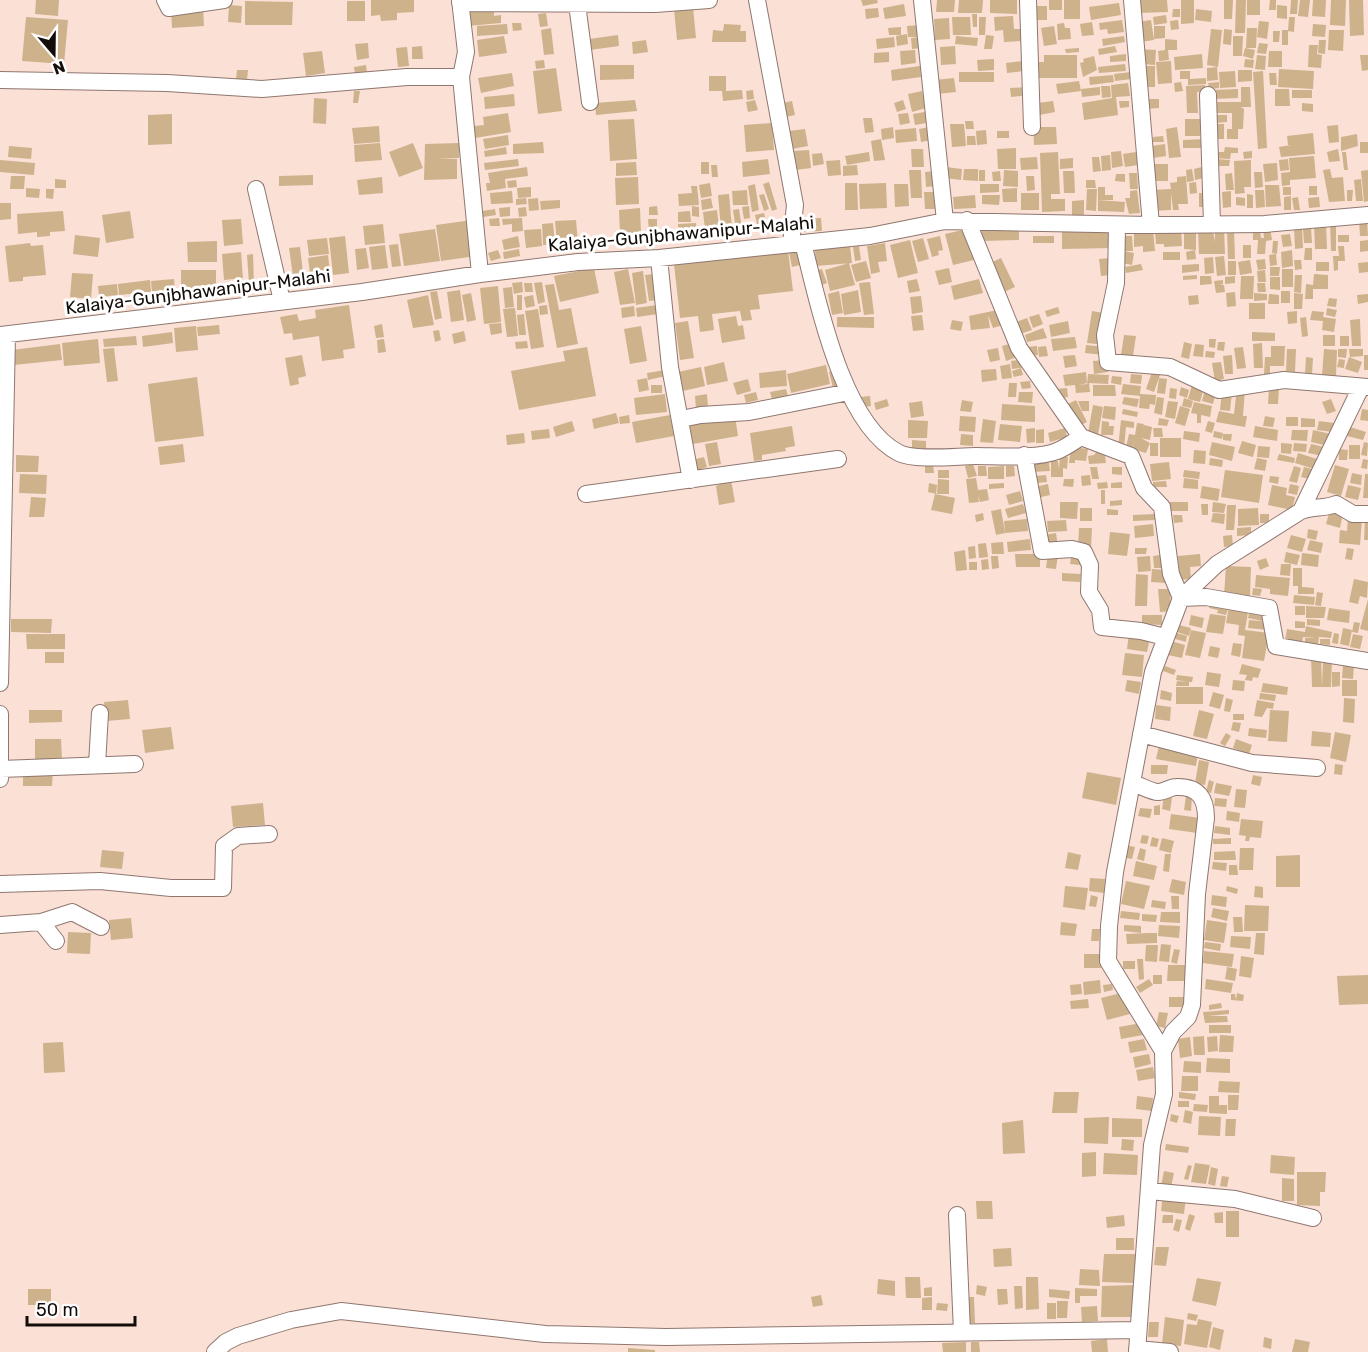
<svg xmlns="http://www.w3.org/2000/svg" width="1368" height="1352" font-family="Rubik,sans-serif">
	<rect width="100%" height="100%" fill="#fbe0d6"/>
	<path fill="#ceb28c" d="M36,0H59L58,16L35,14Z
		M371,0H414V12L397,13V20L381,21L380,15L371,16Z
		M861,0H877L878,3L863,6Z
		M937,0H955L954,12H936Z
		M959,0H983L982,13H958Z
		M990,0H1017V14L990,13Z
		M1049,0H1062V10H1049Z
		M1064,0H1080V19H1064Z
		M1137,0H1167L1168,12L1137,13Z
		M1181,0H1194V23L1181,24Z
		M1224,0H1233L1232,19H1224Z
		M1236,0H1246L1245,33H1235Z
		M1247,0H1260V15H1247Z
		M1270,0H1276V10H1269Z
		M1291,0H1298L1297,14H1290Z
		M1300,0H1310L1308,17L1298,16Z
		M1313,0H1326L1325,17L1312,16Z
		M1331,0H1346L1345,26L1330,25Z
		M1349,0H1363L1364,35L1350,36Z
		M245,1L293,2L292,25H245Z
		M347,1H365V21H347Z
		M1119,3L1121,15L1091,20L1089,7Z
		M904,4L906,16L885,19L883,8Z
		M229,5L242,6L241,23L228,22Z
		M1277,5L1287,6V19L1277,18Z
		M1033,6H1047V20H1032Z
		M693,7L696,38L677,40L674,9Z
		M203,8L204,26L172,28L171,10Z
		M494,8V16L501,15V23L468,26L467,10Z
		M878,8L879,17L866,19L865,9Z
		M1173,9H1180V17H1172Z
		M1196,9L1212,11L1211,22L1195,20Z
		M546,13L548,26L540,27L538,14Z
		M972,14H977V27H973Z
		M1166,15L1167,23L1154,25L1153,17Z
		M1013,16L1014,29H1021V41L1004,42L1003,30L995,31L994,17Z
		M26,17L68,20L64,64L22,61Z
		M952,17H970L971,35H953Z
		M979,17H986L985,35H979Z
		M1289,17H1295L1294,32L1288,31Z
		M949,18L950,39L935,40L934,19Z
		M1122,20L1124,32L1108,34L1107,29L1100,30L1099,23Z
		M1151,20L1154,40L1140,42L1137,22Z
		M1178,20L1179,29L1171,30L1170,21Z
		M1259,21L1269,22L1267,39L1257,37Z
		M1092,22L1094,35L1082,36L1080,24Z
		M512,23H521L522,30L513,31Z
		M1064,23L1065,28H1070L1071,39L1058,40L1057,24Z
		M507,24L508,34L477,36V26Z
		M724,24L741,25L740,31H746V42H712L713,30L723,31Z
		M1313,24L1326,25L1325,37L1312,36Z
		M920,25L921,37H908L907,26Z
		M1054,26L1057,44L1044,46L1041,28Z
		M1154,26H1165V38L1154,39Z
		M901,27V35H889L888,28Z
		M551,28L554,54L544,55L541,30Z
		M1247,28H1257L1256,48H1246Z
		M1211,29L1222,30L1218,67L1207,65Z
		M1224,29L1232,30L1231,45L1223,44Z
		M1282,30H1288V45H1282Z
		M1329,30H1344L1343,51L1328,50Z
		M1273,31H1280L1279,42H1273Z
		M907,34L908,44L897,46L896,36Z
		M618,35L619,46L590,50L589,39Z
		M986,35L994,36L992,49H984Z
		M504,36L507,53L479,57L477,40Z
		M956,36L978,38L977,46L955,44Z
		M1124,36L1125,42L1103,46L1102,39Z
		M1233,36H1243L1242,56H1233Z
		M894,37L895,47L877,49L876,39Z
		M921,37L922,48L912,49L911,38Z
		M1165,39L1177,40V50H1168L1169,60L1159,61L1158,51L1165,50Z
		M646,40L648,52L633,54L632,42Z
		M1319,40H1326L1325,54L1318,53Z
		M368,43L369,58L357,60L355,44Z
		M1259,43L1268,44L1266,54L1257,53Z
		M1309,45H1318L1317,54L1322,55L1321,68L1308,67Z
		M422,46L423,59H412V47Z
		M955,46L956,64L941,65L940,47Z
		M1115,46L1117,52L1099,55L1098,49Z
		M407,47L409,66L398,67L396,48Z
		M1079,48V52L1066,53L1065,49Z
		M1245,48L1255,50L1253,59L1243,56Z
		M1140,49L1156,50L1155,65L1140,64Z
		M915,50L916,63L901,65L900,51Z
		M322,51L325,73L306,76L303,53Z
		M1269,51H1282V67H1268Z
		M889,52V62L874,63V53Z
		M1126,54V61L1110,62V56Z
		M1202,54L1203,68L1175,70L1174,57Z
		M1044,55H1077V78H1037V62H1044Z
		M1257,55L1266,56L1265,70L1255,69Z
		M1360,55H1368V70L1362,71Z
		M1094,56L1097,70L1083,77L1080,63L1084,62L1083,59Z
		M994,59V70L978,71L977,60Z
		M1245,59L1254,60L1253,68L1244,67Z
		M544,60L545,68L536,69L535,61Z
		M1023,61V71L1007,73L1006,63Z
		M1171,61L1172,83L1158,84L1156,62Z
		M1125,64L1126,71L1099,73L1098,67Z
		M366,65L367,73L355,74L354,67Z
		M600,65H634V79L600,80Z
		M920,66L921,77L892,81L891,70Z
		M1140,66H1155V87H1141Z
		M1217,67L1218,80L1207,81V68Z
		M556,68L562,111L538,114L533,71Z
		M1279,69L1314,71L1313,89L1278,87Z
		M237,70H248L247,80L236,79Z
		M1238,70H1252V81L1238,82Z
		M1180,71H1190V79L1206,78V84L1188,85V79H1180Z
		M1235,71L1236,87L1220,88L1219,72Z
		M1263,71L1267,148L1258,149L1253,72Z
		M959,72H994V82H959Z
		M1131,72L1132,79L1115,81L1114,74Z
		M512,73L514,86L481,93L478,78Z
		M1269,73H1276L1277,85H1270Z
		M1113,75L1114,82L1090,85L1089,77Z
		M709,76H726V91L742,90L743,99L723,101L722,91H709Z
		M954,78L956,92L937,94L935,80Z
		M1079,81L1081,91L1058,94L1056,84Z
		M1181,82L1183,91L1175,92L1174,83Z
		M1219,82V88L1209,89L1208,83Z
		M1128,83L1130,96L1116,97L1118,115L1084,120L1082,103L1112,98L1111,85Z
		M1205,85V91L1197,92L1198,113H1187L1186,86Z
		M1101,86H1110L1111,97L1102,98Z
		M1028,87L1029,95L1011,97L1010,88Z
		M1100,87V95L1082,97L1081,89Z
		M1241,87H1250L1251,107H1241L1244,109L1243,129H1238V139H1227V129H1232V113H1215V102H1241Z
		M1238,89V98L1213,99V90Z
		M1275,89H1289L1290,106H1275Z
		M753,90L754,99L747,100L746,91Z
		M1292,90H1312V98H1292Z
		M354,91H360L358,103H353Z
		M922,91L926,108L912,112L908,94Z
		M514,94L515,106L485,109L484,97Z
		M314,98L327,99L326,124L313,123Z
		M1144,99H1159V108L1144,109Z
		M635,100L637,111L596,115L595,103Z
		M755,100L758,110L748,112L746,102Z
		M903,100L906,109L897,112L894,103Z
		M792,101L795,115L786,117L783,103Z
		M1053,101L1055,112L1039,115L1037,103Z
		M1119,101H1129V107L1120,108Z
		M1302,103L1313,104V112L1302,111Z
		M925,112L926,123L915,125L913,114Z
		M508,113L511,132L475,138L474,126L484,125L483,117Z
		M908,113L910,123L900,125L898,114Z
		M172,114V144L148,145V115Z
		M1214,115H1227V122L1215,123Z
		M863,118H872L874,132L865,133Z
		M634,119L637,159L610,161L608,120Z
		M1185,119H1200V136H1185Z
		M965,121H973L974,129H966Z
		M772,123L774,150L746,152L744,125Z
		M950,124H964L966,146L952,147Z
		M1211,124H1224V139H1212Z
		M1338,125L1339,142L1329,143L1327,126Z
		M379,126L380,142L354,144L352,128Z
		M893,127L894,138L882,140L881,129Z
		M929,127L931,140L921,142L919,129Z
		M1033,127H1056L1057,144L1034,145Z
		M1177,127L1181,157L1169,158L1166,129Z
		M916,128L917,141L896,143L895,130Z
		M805,129L808,146L792,149L789,131Z
		M986,130L987,144L977,145L976,131Z
		M997,131H1009V138H997Z
		M1313,133L1315,154L1281,157L1279,147L1291,145H1288L1287,136Z
		M1357,134L1358,146L1341,151V137Z
		M508,135L509,145L485,149L483,139Z
		M967,136H975L976,145H967Z
		M1163,136L1164,142H1153V137Z
		M881,139L885,160L874,161L871,141Z
		M1204,139V148H1183V140Z
		M543,142L544,153L513,154V144Z
		M1360,142H1368V153H1360Z
		M380,143L382,160L355,162L354,145Z
		M413,143L423,168L399,177L389,152Z
		M459,143V158L436,159H457V179L424,180L425,144Z
		M1165,144L1166,156L1153,158L1151,146Z
		M9,146L32,148L31,159L8,157Z
		M506,147L507,154L485,157L484,151Z
		M1225,147L1238,148V153H1231L1230,159L1213,158V152H1224Z
		M1016,148V169H998L997,149Z
		M911,149H923L924,167H912Z
		M1338,149L1340,161L1329,162L1327,152Z
		M809,150L811,168L795,170L793,151Z
		M1121,151L1123,166L1112,168L1111,152Z
		M1252,151V158L1244,159L1243,152Z
		M869,152L870,161L847,165L845,156Z
		M1058,152L1060,194H1051V199H1065V211L1042,212L1040,153Z
		M1136,152L1138,165L1125,167L1123,154Z
		M1342,152H1346L1348,170H1344Z
		M822,153L824,164L813,166L812,154Z
		M1110,155L1111,170L1102,171L1101,156Z
		M1314,156L1316,178L1290,180V185L1282,186L1281,173L1290,172L1289,158Z
		M1037,157L1038,169L1021,170L1020,158Z
		M1092,157H1099L1101,171L1093,172Z
		M1073,158V168L1060,169V159Z
		M518,159L519,166L485,170L484,163Z
		M768,159L770,174L743,177L742,162Z
		M1216,159L1230,160L1229,166H1216Z
		M1288,159L1289,170L1280,171L1279,160Z
		M0,160L35,163L34,175L0,172Z
		M840,160L841,175L828,176L826,161Z
		M1251,160V187H1244L1245,193L1235,194L1234,161Z
		M636,162L637,175L616,176V163Z
		M701,162H709V174H701Z
		M1277,163L1278,180L1265,182L1263,164Z
		M1150,164H1168V181H1150Z
		M711,165H717L718,177H712Z
		M857,165L858,175L843,176V166Z
		M527,167L528,176L505,179L506,188L487,191L486,183H490L488,173Z
		M946,167L962,169L961,180L945,178Z
		M1202,167L1204,178L1195,180L1194,169Z
		M964,169H978V181L963,180Z
		M1192,169L1194,181L1187,182L1186,170Z
		M1330,169L1332,178L1343,177L1345,201L1329,202L1323,170Z
		M909,170H921L922,198H911Z
		M979,170H985V181H979Z
		M1004,170L1018,171V187L1003,186Z
		M1368,170V201L1364,202L1361,171Z
		M936,171L937,186L926,187L925,172Z
		M1000,171L1001,181H993L992,172Z
		M1063,171H1074L1075,193H1064Z
		M1254,172H1262L1263,187L1255,188Z
		M1129,173H1137L1138,189H1130Z
		M1232,173L1234,190H1226L1225,174Z
		M1116,174H1125V182L1115,181Z
		M313,175V185L279,186V176Z
		M11,176H25L24,189H10Z
		M1026,176H1034L1035,190L1027,191Z
		M1186,176L1188,204H1178L1179,210H1173L1171,193V210L1152,211L1151,190L1171,189L1170,183L1177,182V177Z
		M382,177L383,193L359,195L357,180Z
		M638,177L639,204L616,205L615,178Z
		M55,179L66,180V188H55Z
		M1361,179L1363,201H1356L1354,180Z
		M516,180L517,187L508,188L507,181Z
		M1086,180H1095L1096,188H1086Z
		M769,182L777,209L772,211L763,184Z
		M1196,182L1197,193L1190,194L1189,183Z
		M710,183L712,196L701,198L699,185Z
		M845,183H857L858,210H845Z
		M886,183L887,208L860,209L859,184Z
		M755,184L759,210L752,212L748,186Z
		M894,184H908L909,206L895,207Z
		M980,184H999V192L980,193Z
		M1265,185H1279L1281,206L1266,207Z
		M691,186H697L699,205L679,206L678,194L692,193Z
		M1309,186H1317V195H1309Z
		M531,187V197L518,198L517,188Z
		M1098,187H1105V195H1113V200H1098Z
		M1283,187H1291V195H1283Z
		M26,188L40,189L39,198L26,197Z
		M1017,188V202H1003L1002,189Z
		M46,189H54L53,199L46,198Z
		M1087,189H1097L1096,211L1086,210Z
		M747,190L748,205H733L732,191Z
		M1137,190L1140,213L1129,214L1125,198H1130V191Z
		M1255,190H1264L1265,207L1256,208Z
		M1347,190H1353L1352,201H1347Z
		M512,191L513,203L491,204L490,193Z
		M1231,191V207L1223,208L1222,192Z
		M924,192H934L935,209H925Z
		M1021,193H1039V210H1021Z
		M1199,193H1207L1208,207H1199Z
		M729,194L732,228L721,229L718,195Z
		M764,194L769,209L764,211L759,195Z
		M1247,194L1253,195V208H1247Z
		M975,195L976,208L954,209L953,197Z
		M982,195H1000L999,205L982,204Z
		M1291,196V210H1284V197Z
		M1236,197L1245,198V206L1236,205Z
		M1298,197L1300,210H1294L1292,198Z
		M1319,197L1320,207L1309,208L1308,198Z
		M526,198L527,204L516,205V199Z
		M538,198L539,210L529,211L528,199Z
		M711,198L713,208L702,210L701,200Z
		M560,200V208L541,210L540,201Z
		M1084,200V216L1072,217V201Z
		M1098,200L1125,202L1124,212L1098,211Z
		M0,203H11V219L0,220Z
		M657,206L658,215H649V207Z
		M692,206L699,207V217L692,216Z
		M749,206L750,218L744,219L742,207Z
		M510,207V216L500,217L499,208Z
		M526,207L527,216L519,217L518,208Z
		M640,208L641,233L620,234L619,210Z
		M495,209L496,215L483,217L482,211Z
		M739,209L742,229L736,230L733,210Z
		M717,210L719,227L705,229L703,212Z
		M63,211L65,231L50,232V236L37,237V232L18,234L17,214Z
		M130,211L134,238L106,243L102,215Z
		M690,211L691,222H678V212Z
		M764,213L767,226L758,228L755,215Z
		M499,218L500,226H490L489,219Z
		M522,218L523,231L512,232V224L503,225L502,219Z
		M821,218L822,231L801,232L800,219Z
		M241,219L243,244L224,246L222,220Z
		M648,219H657V231H649Z
		M1367,219L1368,236H1360L1359,220Z
		M472,220L476,256L441,261L436,225Z
		M576,220L578,242L557,243L555,221Z
		M1330,222H1336V251H1331Z
		M553,223L555,245H543L542,224Z
		M696,223L697,233L678,234V224Z
		M1326,223L1327,249H1315L1314,224Z
		M383,224L385,243L365,245L363,226Z
		M1224,228L1225,254H1199L1198,231H1213L1215,242V229Z
		M1263,228H1270L1272,240L1266,241L1265,254H1257L1258,240H1253V230L1260,229L1261,238H1264Z
		M1294,228H1302L1303,248L1295,249Z
		M1311,228L1312,243H1304L1303,229Z
		M435,229L440,261L404,266L399,234Z
		M541,229L542,246L526,248L524,230Z
		M967,229L974,260L953,265L945,234Z
		M1113,229V248L1062,249V230Z
		M1184,229H1196V250L1184,249Z
		M1227,229H1234L1235,259H1228Z
		M1019,230V240L982,241V231Z
		M1153,230L1155,251L1143,252V246L1134,247V234Z
		M1181,230L1182,246L1164,247V244H1156L1155,231Z
		M673,233L675,241L667,242L666,235Z
		M1290,234L1292,246L1283,247L1281,235Z
		M75,235L100,238L98,257L73,254Z
		M1338,235H1349V242H1338Z
		M345,236L349,273L333,275L329,238Z
		M518,236L520,247L504,250L502,240Z
		M940,236L943,250L938,251L939,255L932,257L927,239Z
		M1033,236H1054V243H1033Z
		M1123,236H1132L1133,251H1123Z
		M327,238L329,254L309,256L307,240Z
		M923,238L929,259L918,262L912,241Z
		M910,240L918,273L898,278L890,245Z
		M1368,240V251L1360,252V241Z
		M217,241V262H188L187,242Z
		M1273,241H1278L1277,254L1272,253Z
		M30,243L31,246L43,245L46,275L23,277V281L9,282L5,246Z
		M885,243L887,261L878,262L880,272L871,274L867,246Z
		M398,244L401,266L392,267L389,245Z
		M385,245L388,268L372,270L369,247Z
		M1243,245H1251V258H1243Z
		M850,246L852,263L816,266L815,249Z
		M859,246L861,260L855,261L853,247Z
		M1338,246H1344L1345,261H1338V270L1334,271L1333,256H1339Z
		M300,247L304,281L294,283L289,248Z
		M366,248L369,268L357,270L355,249Z
		M1305,248H1312V260H1304Z
		M519,249L520,256L504,259L503,252Z
		M498,250L501,258L491,261L488,253Z
		M788,250L793,291L758,295L760,309L750,310L752,320L742,321L740,311L712,314L714,330L700,332L698,316L680,318L674,264Z
		M1195,250L1196,259L1187,260L1186,252Z
		M1292,250L1293,266L1282,268L1281,252Z
		M798,251L800,265L792,267L789,252Z
		M1124,251L1134,253L1132,265L1122,263Z
		M241,252L243,278L224,280L222,254Z
		M1163,252H1180V260H1163Z
		M253,254L254,284H249L247,255Z
		M1276,254L1277,265L1270,266L1269,255Z
		M328,255L330,272L310,274L308,258Z
		M1224,256L1226,275L1217,276L1215,257Z
		M1213,257L1214,273L1205,274L1204,258Z
		M1001,258L1015,287L1002,293L988,264Z
		M1110,258L1111,275L1101,276L1099,259Z
		M1265,259L1266,269L1258,270L1256,260Z
		M1250,260L1252,273L1240,275L1238,262Z
		M1294,260H1301L1302,269L1295,270Z
		M866,261L871,278L856,282L851,265Z
		M1228,261H1236V275H1228Z
		M1316,262H1329V271H1316Z
		M1368,262V272L1359,273L1358,263Z
		M849,263L855,285L830,291L825,270Z
		M1141,264L1143,270L1126,273L1125,267Z
		M1199,264V271L1182,273V265Z
		M1270,267H1280L1279,276H1270Z
		M594,268L599,293L560,302L554,276Z
		M949,268L952,282L939,285L935,271Z
		M628,269L635,303L620,305L614,272Z
		M822,269L827,283L817,287L812,272Z
		M1282,269H1293V287H1282Z
		M181,270H216V291H181Z
		M1265,270L1266,282H1258L1257,271Z
		M643,271L647,303L636,305L632,273Z
		M72,273L93,274L91,299L70,297Z
		M655,274L658,300L649,301L645,275Z
		M1314,274L1328,275V289H1313V299H1305L1306,284L1313,285Z
		M1197,275V279L1183,280V276Z
		M1295,275H1302L1301,293L1294,292Z
		M1200,276H1211L1212,284L1200,285Z
		M1235,276V283L1225,284V277Z
		M1241,276H1254L1253,299H1240Z
		M1270,277H1280V290L1270,289Z
		M174,279L175,290L152,292L151,281Z
		M917,279L920,291L909,293L907,281Z
		M979,279L983,293L954,300L951,286Z
		M150,280L151,292L119,295L118,284Z
		M1223,280V284L1220,285H1224L1225,292L1216,293L1214,281Z
		M522,282L523,292L514,294L512,283Z
		M542,282L545,302L538,304L534,283Z
		M870,282L874,314L864,315L859,283Z
		M524,283H532L533,292H525Z
		M1257,283H1265L1266,292H1258Z
		M117,284L118,295L99,297L98,286Z
		M554,284L559,310L571,308L578,344L557,348L545,285Z
		M498,286L501,322L484,324L480,288Z
		M512,287L514,307L505,308L503,288Z
		M460,290L464,320L451,322L447,292Z
		M858,290L861,312L844,315L841,294Z
		M437,291L442,318L435,320L430,292Z
		M839,291L843,313L832,315L828,294Z
		M1281,291H1290V303H1281Z
		M1235,292L1236,306L1227,307L1226,293Z
		M471,293L476,320L467,322L462,295Z
		M1254,293L1267,294V300L1254,301Z
		M1294,293L1303,294L1302,309H1294Z
		M1269,294L1279,295V304H1268Z
		M1368,294V302L1358,304L1357,295Z
		M428,295L434,325L413,328L407,300Z
		M517,295H522V310H517Z
		M533,295L535,306L526,308L524,297Z
		M1198,295L1199,304L1189,305L1188,296Z
		M921,296L923,312L912,314L910,297Z
		M1329,298L1337,299L1336,307L1327,306Z
		M1249,303H1265V319H1249Z
		M349,305L355,348L343,350L344,358L322,361L319,336L293,340L292,333L284,334L280,317L297,314L299,321L316,318L315,310Z
		M547,305L548,314L540,315L539,306Z
		M657,305L658,314L637,317L636,308Z
		M634,306L635,316L622,318L621,308Z
		M1058,307L1060,313L1047,317L1045,311Z
		M515,308L518,336L507,337L503,309Z
		M1327,308L1337,310L1335,317L1326,315Z
		M538,309L544,347L531,349L525,311Z
		M1002,309L1006,324L993,328L988,315L990,328L971,330L969,316Z
		M1092,311L1109,314L1106,345L1087,343Z
		M1297,311V323L1288,324L1287,312Z
		M1312,311L1324,312L1323,317L1336,319L1334,332L1322,330L1323,321L1310,320Z
		M524,314L526,335H519L517,315Z
		M1039,314L1043,324L1033,328L1029,317Z
		M922,315L924,330L913,331L911,316Z
		M736,316L738,326L743,325L745,339L722,343L718,319Z
		M837,317H874V328L837,327Z
		M1306,317L1308,336L1302,337L1300,318Z
		M1027,318L1032,330L1020,334L1016,322Z
		M1360,319L1361,346H1352L1350,320Z
		M952,320L963,322L961,331L950,329Z
		M688,321L694,358L680,360L675,323Z
		M1068,321L1070,333L1051,337L1049,325Z
		M501,323L502,333L491,335L489,324Z
		M382,324L384,337L376,338L374,326Z
		M219,325L220,334L198,336L197,327Z
		M196,326L198,350L176,352L174,328Z
		M641,326L647,361L630,364L624,329Z
		M1043,328L1047,338L1027,342L1025,335Z
		M439,330L441,340L435,342L433,331Z
		M464,331L466,341L454,344L452,334Z
		M172,332L173,343L143,347L142,336Z
		M1252,332L1275,333V341H1252Z
		M1124,335L1136,336L1133,356L1121,355Z
		M1323,335H1335V346H1323Z
		M136,336L137,345L104,347L103,339Z
		M1340,336H1349V346H1340Z
		M1075,337L1077,348L1053,351L1051,339Z
		M98,339L100,363L64,366L62,343Z
		M384,339L386,352L378,353L377,340Z
		M1209,339H1216L1215,348L1209,347Z
		M527,341L528,348L516,349L515,342Z
		M1184,342L1192,344L1189,359L1181,357Z
		M1218,342H1225L1224,351L1217,350Z
		M1013,343L1017,357L1006,361L1002,346Z
		M1262,343L1263,368H1254L1253,344Z
		M60,344L62,360L14,365L12,350Z
		M1195,344L1204,345L1203,357L1193,356Z
		M1086,345L1105,347L1104,355L1085,353Z
		M1037,346L1038,355L1027,356L1026,347Z
		M1046,346L1048,356L1039,357L1038,347Z
		M1271,346H1285L1284,366H1270V374H1264L1265,357H1271Z
		M587,347L596,396L519,410L511,371L565,361L563,351Z
		M1243,347L1246,368L1237,369L1234,348Z
		M114,348L118,381L107,382L103,349Z
		M998,348L1000,360L990,362L987,350Z
		M1287,349H1296L1295,372L1286,371Z
		M1324,349L1337,350L1336,376L1322,375Z
		M1338,349H1347L1346,358L1338,357Z
		M1349,349H1363V356L1350,357Z
		M1206,351L1215,352L1214,358L1205,357Z
		M302,355L306,376L298,378L299,384L290,386L285,358Z
		M1075,355L1077,366L1065,368L1063,356Z
		M1232,355L1233,374H1225L1223,356Z
		M1364,355H1368V370H1364Z
		M1306,357L1313,358L1312,374L1305,373Z
		M1349,357L1362,362L1358,373L1345,369Z
		M1026,359L1027,367L1012,369L1011,361Z
		M1339,359L1345,360L1344,368L1337,367Z
		M1107,360L1108,372L1094,374L1093,361Z
		M724,362L728,381L707,385L704,367Z
		M1221,362L1224,379L1215,381L1212,363Z
		M1010,364L1012,378L1002,379L1000,366Z
		M826,365L830,384L791,393L787,374Z
		M701,367L705,386L683,391L678,372Z
		M1021,368L1023,375L1014,377L1012,371Z
		M996,369L997,380L982,382L981,370Z
		M665,370L666,376L648,380L647,373Z
		M786,370L787,386L760,388L759,373Z
		M836,370L840,387L833,388L829,372Z
		M1086,372L1087,383L1079,385L1087,384V386L1088,374L1109,375L1108,384L1089,383L1090,392L1076,393L1075,385L1065,386L1063,375Z
		M1152,372L1160,375L1154,392L1146,389Z
		M1131,374L1142,375L1141,384L1130,383Z
		M1112,376L1122,377L1121,385L1111,383Z
		M197,377L204,436L155,442L148,384Z
		M647,378L649,390L639,392L637,380Z
		M1159,378L1167,379L1165,394L1157,393Z
		M748,379L751,391L737,395L733,383Z
		M1030,381L1031,388L1022,389L1020,382Z
		M1009,383H1017L1016,397H1008Z
		M1123,384L1141,386L1140,394L1156,395L1155,405L1150,404L1149,409L1139,408L1140,396L1121,394Z
		M651,385H662V393H651Z
		M1093,385H1115L1116,396H1093Z
		M1192,385L1204,388L1200,402L1188,399Z
		M1181,387L1189,390L1187,398L1179,395Z
		M1067,388L1068,397L1057,399L1056,389Z
		M1170,388L1177,389L1176,399L1169,398Z
		M1237,388L1245,389L1243,416H1247L1245,427L1216,422L1219,411L1234,414Z
		M1269,388H1279L1278,404H1268Z
		M786,389L788,396L772,399L770,392Z
		M1205,389L1216,392L1213,404L1202,401Z
		M1222,391L1232,392L1230,411L1220,410Z
		M756,392L758,400L746,403L744,395Z
		M1019,392H1033L1032,403L1018,402Z
		M665,394L667,412L636,415L634,398Z
		M707,394L708,407L696,409L695,396Z
		M870,396L871,406L861,407L860,397Z
		M1124,397L1139,399L1137,407L1122,404Z
		M1157,397L1164,398L1162,415L1154,413Z
		M1184,398L1193,401L1191,408L1182,406Z
		M887,399L889,406L876,410L874,403Z
		M1331,399L1336,411L1327,414L1322,402Z
		M962,400L973,402L971,412L960,411Z
		M1076,400L1087,422L1079,426L1068,404Z
		M922,401L924,416L911,418L909,403Z
		M1078,401H1089V411H1082Z
		M1168,401L1178,402L1175,419L1165,417Z
		M1194,402L1212,406L1210,417L1201,415V423H1197V414L1191,413Z
		M1002,404L1035,406V422L1001,420Z
		M1093,405L1103,407L1098,435L1088,433Z
		M1104,406L1116,407L1115,420L1102,418Z
		M1180,406L1190,409L1185,426L1175,423Z
		M1123,409L1138,412L1137,417L1122,414Z
		M1362,409L1368,410V421L1360,420Z
		M616,413L619,423L594,429L592,419Z
		M629,415L630,423L620,424L619,417Z
		M670,415L674,436L636,443L632,422Z
		M735,416L738,436L693,444L689,424Z
		M960,416L976,417L975,432L959,431Z
		M1265,416L1275,418L1273,427L1263,426Z
		M1286,417H1298V426H1286Z
		M1159,418L1169,420L1167,426L1158,425Z
		M1301,418L1315,419V427H1301Z
		M983,419L996,421L993,443L980,442Z
		M908,420L928,421L927,438H908Z
		M1121,420L1134,422V428L1126,427L1124,448H1118Z
		M572,421L575,431L556,437L553,427Z
		M1102,421L1109,422V426H1114L1113,435H1101Z
		M1208,421L1215,423L1212,433L1205,431Z
		M1319,421L1334,423L1333,432L1317,430Z
		M1137,423L1144,424L1142,430L1144,425L1152,427L1150,440L1141,438L1150,443L1146,453L1132,449L1136,438L1132,448L1126,447L1129,434L1135,435Z
		M1000,424L1022,426L1020,442L998,440Z
		M792,426L795,446L785,448L786,451L762,455V460L754,461L750,433Z
		M1255,426L1278,430L1277,441L1253,437Z
		M1350,427L1366,432L1363,440L1347,436Z
		M1035,428V442L1027,443L1026,429Z
		M1065,428L1067,437L1050,442L1048,433Z
		M1153,428H1162L1163,437H1154Z
		M549,429L550,438L532,440L531,431Z
		M1044,429V443H1036V430Z
		M1292,430H1308L1307,441L1291,440Z
		M1313,430L1331,434L1328,446L1311,442Z
		M1184,431L1200,433L1199,442L1183,439Z
		M1214,431L1223,433L1222,439L1213,437Z
		M524,433L525,443L507,445L506,435Z
		M961,434L973,435V446L960,445Z
		M1223,434H1232L1231,441L1223,440Z
		M1160,438H1181V457H1160Z
		M912,440L926,441V449L912,448Z
		M1242,441L1256,445L1253,457L1238,453Z
		M717,442L721,464L709,466L705,444Z
		M1212,442L1235,447L1232,461L1209,455Z
		M1364,442L1368,443L1367,456L1361,455Z
		M1150,443H1158V456H1150Z
		M1281,443L1292,444L1291,454L1281,453Z
		M1294,443L1307,444L1306,452L1293,451Z
		M183,444L185,462L160,465L158,447Z
		M1311,444L1324,447L1322,456L1308,453Z
		M1349,445H1360V459H1349Z
		M1258,446L1270,447L1269,458L1257,457Z
		M1071,447L1088,449L1086,461L1075,460V463H1069Z
		M1339,449L1348,450L1347,460H1339Z
		M1098,450L1105,455L1106,463L1089,464L1088,456L1094,455Z
		M1194,450L1206,451L1205,464L1193,463Z
		M1298,453L1317,459L1314,469L1295,463Z
		M1279,454L1295,458L1294,463L1277,460Z
		M16,455L39,456L38,472H16Z
		M1060,456L1068,457L1067,469L1063,468V477H1051V461H1058L1059,469Z
		M704,457L707,467L695,471L692,460Z
		M1210,458L1223,460L1222,467L1209,465Z
		M1257,458L1267,460L1265,471L1254,469Z
		M1363,459L1368,460L1367,469L1361,468Z
		M1169,462L1171,479L1152,481L1150,464Z
		M1049,463L1050,471L1031,472V464Z
		M933,464L934,473H925V465Z
		M973,464L977,476L968,478L965,466Z
		M1335,465L1349,469L1341,496L1327,492Z
		M978,466H986L987,476H978Z
		M1004,466V479H988V467Z
		M1006,466H1014L1015,476L1006,477Z
		M1294,466L1301,468L1297,483L1289,481Z
		M1090,467H1097L1099,479H1092Z
		M1112,467H1122V475L1112,474Z
		M1304,467L1312,469L1310,479L1301,477Z
		M938,470H949V478H938Z
		M1184,470L1200,472L1199,479L1183,477Z
		M1225,470L1263,475L1259,503L1221,497Z
		M1352,473L1362,475L1361,485L1350,483Z
		M20,474L47,475L46,494L19,493Z
		M1365,474H1368V498H1363Z
		M1046,475L1047,482L1036,483V476Z
		M1090,475L1091,485L1082,486L1081,476Z
		M1270,476L1279,477L1278,484L1269,482Z
		M976,478L978,490L987,489L989,500L980,502L978,496L979,502L969,503L966,479Z
		M1184,478L1198,480V489L1183,488Z
		M938,479L949,480V494H937Z
		M1064,479H1074L1073,487L1063,486Z
		M731,480L735,502L719,505L716,486Z
		M1166,481L1167,487H1153V482Z
		M1107,482L1108,488L1098,489L1097,483Z
		M1122,482V488H1111V483Z
		M929,483L937,485L936,494L928,492Z
		M1004,483V488L989,489V484Z
		M1048,484L1050,495L1037,498L1035,487Z
		M1290,484L1299,486L1297,495L1288,493Z
		M1272,485L1287,488L1286,495L1295,497L1292,510L1268,505Z
		M1348,485L1361,488L1358,500L1345,497Z
		M1202,486L1220,489L1218,501L1200,498Z
		M1101,490H1105V504H1101Z
		M1020,491L1023,501L1009,505L1006,495Z
		M935,494L955,498L952,514L931,510Z
		M31,497L46,498L44,517H29Z
		M1122,500V505L1110,506V501Z
		M1060,502H1078L1077,519L1060,518Z
		M1169,502H1188V511H1169Z
		M1213,502L1226,504L1224,513L1212,512Z
		M1023,504L1026,513L1008,518L1005,509Z
		M1201,504H1208V515H1202Z
		M1227,505H1236L1234,530H1226Z
		M1080,508H1092V521H1080Z
		M1258,508L1259,525L1238,526V509Z
		M1001,509L1005,533L996,535L991,511Z
		M1107,509L1118,510V515H1107Z
		M1330,510L1343,513L1340,528L1326,524Z
		M983,513L984,520L976,522L975,515Z
		M1213,513L1225,514L1224,524L1211,522Z
		M1155,514V520L1133,521V515Z
		M1260,514H1269V523H1260Z
		M1173,515H1182L1183,522L1174,523Z
		M1348,517L1362,519L1360,545L1339,543L1340,530L1347,531Z
		M1027,519L1028,531L1005,533L1004,521Z
		M1066,520L1067,531L1048,532L1047,521Z
		M1365,520H1368V540H1364Z
		M1153,524L1154,536L1135,538L1134,526Z
		M1251,527V535L1237,536V528Z
		M1079,528H1092L1091,548H1078Z
		M1308,529L1318,531L1316,540L1307,538Z
		M1110,532L1130,534L1127,556L1108,554Z
		M1056,533L1058,547L1046,549L1044,535Z
		M1232,535L1233,546L1224,547L1223,536Z
		M1291,535L1306,539L1302,552L1287,548Z
		M1030,539L1031,550L1008,552L1007,542Z
		M1310,540L1323,543L1321,553L1307,550Z
		M1003,542L1004,554H992L991,543Z
		M986,543L988,557L979,558L978,544Z
		M975,546L976,558L969,559L968,547Z
		M1135,548H1147L1146,554H1135Z
		M1347,548L1354,549L1352,560L1345,559Z
		M965,550L967,570L956,571L954,552Z
		M1048,552L1058,554L1056,569L1046,568Z
		M1286,552L1300,555L1297,565L1284,562Z
		M1082,553L1080,565L1070,564L1071,557Z
		M1302,553L1319,555L1318,567L1301,565Z
		M1015,554H1040V567H1016Z
		M1200,554L1201,566L1190,567L1191,579L1180,580L1178,556Z
		M1161,555L1163,568H1154L1153,556Z
		M991,556H998L999,568L992,569Z
		M1150,556L1151,571L1138,572L1137,557Z
		M1266,558L1269,566L1260,570L1257,561Z
		M988,559L989,569L982,570L981,560Z
		M969,562H977V570H969Z
		M1281,564H1291L1290,576L1280,575Z
		M1226,566L1251,567L1250,596H1224Z
		M1293,568H1302V587L1314,588V594H1298V586H1293Z
		M1152,569L1168,570L1167,583L1151,582Z
		M1062,573L1081,574L1080,582L1062,581Z
		M1136,574L1148,575L1147,606H1135Z
		M1256,575L1290,578L1288,596L1270,594V589L1255,587Z
		M1354,579L1368,582L1367,598L1360,596L1358,604L1349,602Z
		M1253,588L1262,589L1260,596L1252,595Z
		M1158,589H1170L1171,611L1160,612Z
		M1317,592L1323,593L1321,606L1315,605Z
		M1294,595L1315,597L1314,605L1293,603Z
		M1368,599V631L1360,629Z
		M1211,600L1249,606L1245,630L1269,633L1264,661L1242,658L1245,636L1238,635L1239,625L1226,623L1229,606L1226,615L1217,613L1218,610L1209,608Z
		M1295,606H1305V615H1295Z
		M1306,606L1326,607L1324,618H1306Z
		M1250,608L1264,610L1262,621L1248,618Z
		M1329,608L1350,611L1349,623L1327,620Z
		M1210,614L1226,616L1223,634L1206,632Z
		M1142,615H1162V625L1142,624Z
		M1191,615L1204,618L1202,628L1189,625Z
		M11,619H52L51,633L11,632Z
		M1307,619L1320,620V626L1307,625Z
		M1249,620L1269,622L1268,630L1248,628Z
		M1295,621L1305,622V628H1295Z
		M1354,622L1360,623L1358,633L1352,632Z
		M1179,625L1191,628L1189,636L1177,632Z
		M1306,626L1332,632L1331,638L1319,637L1318,644L1305,643V638H1316L1303,637L1302,643L1285,640L1287,629L1305,632Z
		M1343,628L1352,630L1349,646L1340,644Z
		M1191,630L1206,633L1200,658L1185,655Z
		M1173,632L1187,636L1186,642L1172,638Z
		M1334,633L1339,634L1338,644L1332,643Z
		M26,634H65V649H27Z
		M1129,634L1150,638L1147,652L1127,649Z
		M1353,634L1363,636L1360,649L1350,647Z
		M1320,639H1330V645L1320,644Z
		M1171,641L1185,645L1182,658L1168,655Z
		M1233,643L1242,644L1240,657L1231,655Z
		M1210,646L1220,648L1218,658L1208,656Z
		M45,652H64V663H45Z
		M1125,653L1144,655L1142,677L1122,675Z
		M1321,654L1322,687H1312L1311,655Z
		M1323,659H1332L1331,687H1322Z
		M1242,664L1261,669L1258,678L1253,677L1252,681L1245,680L1247,675L1239,674Z
		M1343,665H1354L1353,679L1342,678Z
		M1165,666L1176,670L1174,675L1163,671Z
		M1207,672L1221,674L1219,687L1205,685Z
		M1332,672H1340V686L1332,687Z
		M1177,675L1193,677L1192,682H1189V686H1176L1177,681L1189,682L1176,680Z
		M1127,680L1141,682L1139,694L1125,691Z
		M1233,680L1245,681L1244,691L1232,690Z
		M1342,680H1357V696H1342Z
		M1263,683L1288,687L1287,695L1261,692Z
		M1176,687H1203V704H1176Z
		M1161,690L1172,693L1171,701L1160,699Z
		M1213,692L1224,695L1220,709L1209,706Z
		M1260,693L1276,695L1275,701L1259,699Z
		M1226,698L1233,700L1230,712L1224,711Z
		M1344,698L1355,699L1354,723L1343,722Z
		M128,700L130,719L106,721L104,702Z
		M1257,700L1274,703L1273,709L1267,708L1262,717L1254,716Z
		M1156,705L1171,707L1170,721L1155,719Z
		M29,710H62V722L29,723Z
		M1199,710L1214,714L1207,739L1193,736Z
		M1270,710L1289,711L1287,742L1268,741Z
		M1233,714H1244V720H1233Z
		M1233,722L1241,723L1239,732L1231,730Z
		M171,727L174,749L145,753L142,730Z
		M1249,728L1267,730L1266,738L1248,736Z
		M1312,731L1331,733L1330,747L1311,746Z
		M1335,732L1351,735L1346,762L1330,758Z
		M1226,733L1231,736L1225,746L1220,743Z
		M35,739H61L62,760L35,761Z
		M1236,739L1252,745L1249,754L1233,748Z
		M1159,746L1198,753L1196,766L1156,759Z
		M1199,760L1209,762L1205,785L1195,783Z
		M1335,764L1343,765L1342,775L1334,774Z
		M1151,765H1168L1167,774H1151Z
		M23,769H53L52,786H23Z
		M1087,772L1121,778L1116,805L1082,798Z
		M1253,775L1262,777L1260,786L1251,784Z
		M1209,780L1214,782L1211,793L1206,792Z
		M1216,783L1232,786L1229,796L1214,793Z
		M1236,789L1247,790L1245,808L1234,807Z
		M1164,796L1172,798L1170,811L1162,809Z
		M1186,796L1192,797L1191,811L1184,810Z
		M1215,798L1227,799L1226,807L1214,806Z
		M263,803L265,825L233,827L231,806Z
		M1160,805V815H1154V806Z
		M1140,808L1152,809L1150,818L1138,816Z
		M1227,811L1240,813L1239,822L1226,820Z
		M1171,814L1200,818L1197,833L1169,829Z
		M1241,819L1263,821L1261,838L1250,837L1249,841H1245L1246,836L1239,835Z
		M1215,826L1230,828V835L1214,833Z
		M1142,835L1149,836L1147,844L1140,843Z
		M1152,837L1159,839L1157,847L1150,846Z
		M1162,838L1174,841L1171,853L1159,850Z
		M1231,838V844H1213V839Z
		M1125,845L1135,847L1132,859L1122,857Z
		M1140,848L1146,850L1144,861L1137,859Z
		M1240,848H1254L1253,870H1239Z
		M102,850L124,852L122,869L100,867Z
		M1235,851L1236,860H1214V852Z
		M1068,852L1081,855L1078,870L1065,868Z
		M1165,854H1171L1169,872L1163,871Z
		M1300,855V887H1276V856Z
		M1136,861L1157,866L1154,880L1133,876Z
		M1213,862L1227,863L1226,871L1212,869Z
		M1229,865H1237L1238,875H1229Z
		M1090,878L1105,879L1104,893L1089,891Z
		M1172,879L1186,882L1184,895L1169,892Z
		M1126,881L1150,886L1144,909L1121,904Z
		M1065,886L1088,888L1085,910L1063,907Z
		M1227,886L1238,889L1237,894L1226,891Z
		M1255,886L1263,887V898L1254,897Z
		M1091,895L1098,897L1096,907L1089,906Z
		M1212,895L1227,897L1226,907L1211,905Z
		M1171,896H1179V909H1172Z
		M1152,900L1166,902L1165,909L1151,907Z
		M1245,905L1269,906L1268,931H1244Z
		M1213,908L1229,911L1227,921L1211,917Z
		M1121,911L1140,913L1139,920L1120,918Z
		M1161,912H1180V923L1160,922Z
		M1142,914L1157,915L1156,922L1142,921Z
		M1233,917H1242L1243,932H1234Z
		M131,918L133,938L111,940L109,920Z
		M1207,920L1227,923L1224,943L1204,940Z
		M1061,922L1077,924L1075,936L1060,935Z
		M1124,925L1141,926V933L1124,931Z
		M1159,925L1180,926L1179,938L1158,936Z
		M1092,929H1100L1099,941H1091Z
		M68,932L91,933L90,954L67,953Z
		M1149,933H1157V943L1127,944L1126,934Z
		M1256,933H1265L1264,955L1254,954Z
		M1231,936L1251,937L1250,949L1230,947Z
		M1205,942L1221,944L1220,951L1204,948Z
		M1161,944L1171,945L1169,962L1159,961Z
		M1146,945H1158L1157,962L1145,961Z
		M1174,949L1180,950L1177,964L1171,962Z
		M1204,951L1234,954L1232,967L1203,963Z
		M1084,954H1100L1101,968H1084Z
		M1241,956L1254,958L1251,978L1239,976Z
		M1137,959H1143L1144,979L1139,980Z
		M1123,961H1135V969H1123Z
		M1168,965H1187V981H1167Z
		M1227,967L1237,969L1235,981L1225,979Z
		M1153,975H1162V984H1153Z
		M1368,975V1004L1339,1005L1337,976Z
		M1149,979L1153,985L1140,993L1136,987Z
		M1206,979L1233,983L1231,993L1205,989Z
		M1100,980L1101,993L1084,995L1083,982Z
		M1081,984L1082,994L1071,995L1070,985Z
		M1112,984L1113,990L1104,992L1103,985Z
		M1125,992L1130,1014L1107,1020L1101,998Z
		M1237,993L1244,995L1243,1001L1231,1000V994H1235L1236,1000Z
		M1169,997H1186V1007H1169Z
		M1088,999L1089,1008L1071,1009L1070,1001Z
		M1221,1003L1222,1008L1209,1010V1005Z
		M1229,1010V1014L1208,1016H1227L1228,1022L1205,1023L1203,1012Z
		M1159,1012L1168,1013L1165,1028L1156,1026Z
		M1141,1023L1143,1035L1121,1039L1119,1027Z
		M1209,1025H1231V1033H1209Z
		M1220,1035L1234,1036L1233,1052H1219Z
		M1204,1036L1205,1055H1194L1193,1037Z
		M1217,1036L1218,1051L1208,1052L1207,1037Z
		M1190,1037L1192,1056L1180,1058L1178,1039Z
		M1144,1039L1147,1050L1130,1053L1128,1042Z
		M63,1042L65,1072L44,1073L43,1043Z
		M1149,1054L1151,1064L1135,1068L1133,1057Z
		M1207,1058L1230,1059V1073L1206,1072Z
		M1184,1061L1201,1062V1073L1183,1072Z
		M1153,1067L1155,1078L1138,1081L1136,1070Z
		M1182,1076H1198V1091H1181Z
		M1219,1081L1240,1082L1239,1093L1218,1092Z
		M1054,1092H1079L1077,1113H1052Z
		M1179,1092L1196,1094L1195,1100L1179,1098Z
		M1228,1095H1239L1238,1110H1228Z
		M1137,1096L1153,1098L1152,1111L1136,1109Z
		M1209,1096H1219V1105H1227V1114L1209,1113Z
		M1178,1101H1189V1107H1178Z
		M1194,1104L1208,1105L1207,1112L1193,1111Z
		M1185,1110L1193,1112L1191,1124L1183,1122Z
		M1171,1114L1179,1116L1177,1123L1170,1121Z
		M1199,1116L1221,1117L1220,1136L1198,1135Z
		M1109,1117L1108,1144L1084,1143V1118Z
		M1112,1118L1142,1119V1137H1112Z
		M1226,1119H1236L1235,1136H1225Z
		M1023,1120L1025,1153L1003,1154L1002,1123Z
		M1122,1139L1134,1140L1133,1151L1121,1150Z
		M1166,1144L1189,1147L1188,1153L1165,1150Z
		M1096,1152V1176L1082,1177V1153Z
		M1104,1153L1138,1155L1137,1175L1103,1174Z
		M1271,1155L1295,1157L1294,1175L1270,1173Z
		M1195,1163L1210,1165L1206,1184L1191,1182Z
		M1188,1165L1192,1166L1188,1180L1184,1179Z
		M1211,1167L1218,1169L1215,1186L1208,1184Z
		M1164,1171L1174,1173L1171,1187L1161,1186Z
		M1297,1172H1326L1325,1192H1320V1206L1297,1205Z
		M1222,1176L1229,1177L1227,1187L1220,1186Z
		M1282,1178L1294,1179V1201H1282Z
		M1163,1194L1186,1196L1184,1214L1161,1211Z
		M976,1201H992L993,1219H977Z
		M1226,1211H1239V1237H1226Z
		M1223,1212V1223H1215L1214,1213Z
		M1189,1214L1195,1216L1190,1231L1185,1229Z
		M1124,1215L1125,1226L1107,1228L1106,1217Z
		M1163,1215H1173V1223H1162Z
		M1176,1219L1182,1220L1179,1232L1173,1230Z
		M1116,1238H1134V1250H1116Z
		M1156,1247H1169L1166,1266L1154,1265Z
		M1011,1248L1012,1266L994,1267L993,1249Z
		M1104,1254H1136L1135,1283L1102,1282Z
		M1080,1269L1099,1270L1100,1286L1079,1285Z
		M905,1277H920L921,1298H906Z
		M1026,1277H1038L1039,1309L1026,1310Z
		M1197,1278L1221,1282L1216,1306L1192,1301Z
		M878,1279L895,1281V1296L877,1294Z
		M977,1285L987,1287L985,1296L976,1294Z
		M1134,1285V1317H1101L1102,1286Z
		M1014,1286H1022L1023,1308L1015,1309Z
		M932,1287V1296H924V1288Z
		M1075,1288L1097,1289V1296H1080V1303H1075Z
		M28,1289H51V1305H28Z
		M997,1289H1007L1008,1304L998,1305Z
		M1049,1289L1070,1291L1069,1299L1049,1297Z
		M821,1295L823,1305L813,1307L811,1297Z
		M932,1297V1310H922V1298Z
		M968,1297H974L975,1323H968Z
		M1057,1301H1068L1067,1318H1057Z
		M937,1303L948,1304L947,1311L936,1310Z
		M1047,1303H1056V1319H1047Z
		M1097,1306L1098,1321L1082,1322L1081,1307Z
		M1188,1313L1198,1315L1196,1321L1187,1319Z
		M1165,1317L1184,1320L1181,1346L1162,1344Z
		M1198,1319L1212,1322L1207,1348L1184,1344L1187,1324L1197,1325Z
		M1149,1322H1159L1158,1337H1148Z
		M1213,1327L1224,1330L1220,1350L1209,1347Z
		M1264,1337L1272,1339L1271,1349L1263,1347Z
		M1107,1339L1108,1352H1092L1091,1341Z
		M1295,1339L1310,1342L1308,1352H1292Z
		M966,1342V1352H943L942,1343Z
		M971,1342H979L980,1352H971Z
		M628,1348L655,1350V1352H628Z"/>
	<g fill="none" stroke-linecap="round" stroke-linejoin="round">
		<defs>
			<path id="minor" d="M165,0L169,8L224,0
				M460,0L466,52L461,77L480,274
				M757,0L795,205L791,244
				M922,0L945,221
				M1028,0L1032,127
				M1132,0L1151,225
				M460,3L655,4L709,0
				M577,4L590,102
				M0,80L167,83L262,89L407,77H461
				M1208,95L1212,224
				M256,189L282,301
				M967,220L1019,348L1081,437L1131,456L1144,488L1162,507L1171,574L1181,598
				M1117,225L1116,283L1105,335L1108,362L1170,367L1219,390L1284,380L1368,387
				M803,243C818,301 842,424 899,453C915,461 957,456 976,456C998,456 1038,459 1057,451C1065,448 1073,442 1081,437
				M659,258L670,367L691,480
				M0,335L362,292L480,274L578,262L659,258L870,236L945,221L1151,225L1265,224L1368,215
				M681,419L701,415L749,412L849,392
				M1024,455L1042,551L1072,549L1084,552L1090,565L1089,592L1100,610L1102,627L1141,631L1165,637
				M586,494L838,459
				M1301,511C1313,506 1324,509 1336,504L1353,514H1368
				M1181,598L1206,597L1269,608L1276,646L1368,661
				M0,683L7,335
				M0,714V779
				M1141,734L1252,763L1317,768
				M97,765L100,713
				M1,769L135,764
				M1132,783C1140,785 1151,792 1158,792C1165,792 1170,787 1176,787C1199,786 1206,799 1206,818L1197,894L1192,1005L1188,1017L1173,1032L1163,1051
				M0,884L100,881L171,888H223L224,846L238,836L269,834
				M41,922L56,941
				M0,925L41,922L72,912L101,927
				M1149,1191L1235,1199L1313,1218
				M957,1215L962,1332
				M1137,1349L1170,1352
				M215,1352L226,1342L238,1336L291,1320L341,1311L545,1334L666,1337L1138,1330
				M1137,1352L1152,1145L1164,1094L1163,1051L1108,961L1109,926L1115,872L1153,672L1181,598L1217,564L1301,511L1361,387"/>
		</defs>
		<use href="#minor" stroke="#8f776f" stroke-width="18"/>
		<use href="#minor" stroke="#fff" stroke-width="16"/>
	</g>
	<g text-anchor="middle" dominant-baseline="central" stroke-width="6" stroke-linejoin="round" paint-order="stroke">
		<g font-size="18" fill="#140c09" stroke="#fff">
			<text transform="translate(681 234) rotate(-5)">Kalaiya-Gunjbhawanipur-Malahi</text>
			<text transform="translate(198 292) rotate(-7)">Kalaiya-Gunjbhawanipur-Malahi</text>
		</g>
	</g>
	<g transform="translate(54 54) rotate(160)" stroke="#ffffff" stroke-width="4.5" paint-order="stroke">
	<path d="M0-4.5L10 22L0 15L-10 22Z" fill="#140c09"/>
	<text y="-9" font-size="16" font-weight="bold" text-anchor="middle" fill="#140c09">N</text>
	</g>
	<path d="M27 1316v9h108v-9" fill="none" stroke="#140c09" stroke-width="3"/>
	<text x="36" y="1316" font-size="18" fill="#140c09" stroke="#ffffff" stroke-width="4.5" paint-order="stroke">50 m</text>
</svg>
